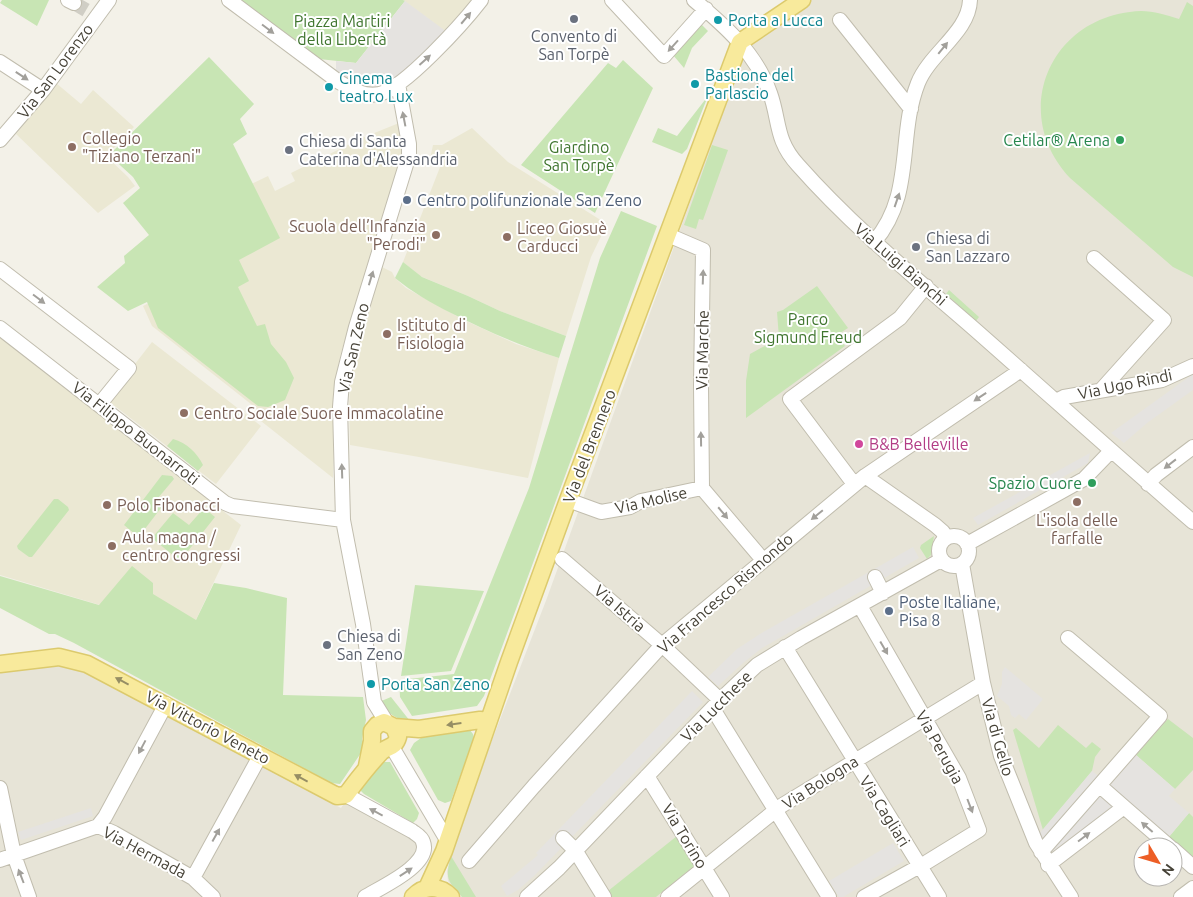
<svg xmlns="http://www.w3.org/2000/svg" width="1193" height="897" font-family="Ubuntu,sans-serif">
	<rect width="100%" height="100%" fill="#f3f1e8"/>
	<path fill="#e7e4d7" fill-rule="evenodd" d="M810,0H1193V897H462L448,881L447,871L451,856L484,761L547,598L740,64L748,45ZM1143,847H1173V877H1143Z
		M61,664L80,669L341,808L345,802L405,833L416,842L419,848L417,855L367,897H0V673Z"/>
	<path fill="#ebe8d3" d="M403,0H472L446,32Z
		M56,83L81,104L93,90L134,127L106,156L128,177L135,186L98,213L16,134Z
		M399,123L405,150L355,307L341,353L335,381L333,403L334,416L333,478L252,414L256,408L152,326L143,306L221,266L196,211L268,176L275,191L295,181L291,173L362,138Z
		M472,128L508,162L607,224L591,257L566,336L500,311L468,296L420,276L403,262L442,162L430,159L433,145H442Z
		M382,267L392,272L395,278L406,288L462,319L516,344L559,358L528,478L419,457L350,445L349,404L352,367Z
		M0,337L241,525L182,649L100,605L0,575Z
		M152,342L261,426L216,484L107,400Z"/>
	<path fill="#c8e5b4" d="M2,0H49L37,26L0,3Z
		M239,0H403L405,1L356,63L319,59Z
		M1187,2L1193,6V277L1173,267L1070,178C1008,112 1051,14 1141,11C1154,11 1166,15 1179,19Z
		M701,24L708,31L692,48L684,68L673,55Z
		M209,57L254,104L240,119L247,134L233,144L280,238L239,260L249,281L238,287L257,326L265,324L271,344L286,362L294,378L285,400L268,407L258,406L158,328L147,302L128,311L97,287L125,263L124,256L149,235L123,203L140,188L133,177L109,155Z
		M623,60L653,88L595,213L521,165L608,63L616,68Z
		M708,96L687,149L682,154L652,142L658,128L677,136Z
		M712,145L728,150L703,220L699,219L696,229L684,225Z
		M621,211L657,226L484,696L477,706L412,716L400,697L399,680L454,674L529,488L600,258Z
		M403,262L422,277L468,296L500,311L566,336L559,358C521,346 486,331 451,313C431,303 412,292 395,278Z
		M817,286L848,328L837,335L845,346L746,418V381L750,354L779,338L777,312L783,310Z
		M949,290L979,317L976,321L946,294Z
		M173,439C187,443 197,453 203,465L198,471L167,446Z
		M162,475L172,476L174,479L158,498L164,504L141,534L136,535L124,525Z
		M54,499H58L68,507L69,510L32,557H29L18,549L17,546Z
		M204,508L215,517L180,561L152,538L173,513L189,525Z
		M934,536L931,555L927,559L920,548L921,545Z
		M132,566L153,583V594L196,620L214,583L246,588L287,598L283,695L363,697L366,720L362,739L365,747L340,784L331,783L74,643L55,634H49L0,608V576L99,605Z
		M415,585L484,591L451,671L401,676Z
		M391,697L410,721C398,721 386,712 379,702Z
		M1168,719L1193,738V770L1175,789L1136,755Z
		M1058,725L1086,748L1092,742L1101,749L1095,757L1092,771L1043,830L1013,730L1016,728L1039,748Z
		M469,729L473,734L474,738L451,801L445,803L438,800L410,750L414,743L421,738V735Z
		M384,762H390L419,813L417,819L413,823L364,794L359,789L378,764Z
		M1189,813L1193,817V860L1168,838Z
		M677,836L694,864V866L656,897H612L608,891Z
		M451,856L476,897H462C447,880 445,879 451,856Z"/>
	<path fill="#e5e3e0" d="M405,1L451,35L374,95L336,74V61L356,63Z
		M1193,374V390L1147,423L1124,443L1111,433Z
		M1090,453L1088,463L978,525L973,518Z
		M913,547L919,558L762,648L743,663L718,686L708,677L737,649L760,634Z
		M1005,667L1043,699L1026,720L1019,714L1015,718L1011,715L1009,706L997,696L1002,684V672Z
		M692,691L703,702L535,875L518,890L507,896L501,886L538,855L536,853Z
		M1136,755L1175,789L1169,796L1189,813L1168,838L1125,813L1056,865L1038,835L1092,771L1110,785Z
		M91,808L93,816L21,840L18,832Z
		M893,843L904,861L843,897H839L829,881Z"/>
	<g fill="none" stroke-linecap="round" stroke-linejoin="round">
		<path stroke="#d0cec5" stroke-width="14" stroke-dasharray="14 7" stroke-linecap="butt" d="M74,3L91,13"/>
		<defs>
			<path id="minor" d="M68,0L74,3
				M229,0L339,82C351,89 364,97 379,94C404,89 464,22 481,0
				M612,0L664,56L706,9
				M694,0C725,26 756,53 770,93C780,121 775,140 798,165C851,225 912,275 972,327C1046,392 1119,458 1193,522
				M840,20L911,109
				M0,62L43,90
				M0,140L43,90L109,0
				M668,235L703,250L701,385L702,488
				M874,242C915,195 897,136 918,83C930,53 969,32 970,0
				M1094,258L1164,320L1102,389
				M0,269L129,368L99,405
				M0,328L225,503L232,506L343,520
				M1056,401L1064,397L1162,380L1193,366
				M865,476L935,525L943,532L945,538
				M854,484L790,399L900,318L926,286
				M1148,484L1156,475L1193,447
				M568,500L601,512L630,507L641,501L702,488L763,560
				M939 551a15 15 0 1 1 30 0a15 15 0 1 1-30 0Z
				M967,544L1084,479L1111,451
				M562,559L662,645L720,700
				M962,564L983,683L1001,756L1036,843L1071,897
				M875,577L883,593
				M860,606L959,778L979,830L927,862L864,897
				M785,647L939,897
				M713,709L829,897
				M387,723L374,702L363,624L343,520L340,407L342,382L356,327L409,155V144L398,84
				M392,747L447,840
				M647,776L722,897
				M0,788L14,855L29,897
				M346,795L412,831C416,834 422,837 423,842C432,865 379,888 365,897
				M1124,807L1170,847
				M98,826L105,817L166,704
				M563,838L575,850L604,897
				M1173,849L1193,867
				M1041,852L1160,716L1068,638
				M0,860L98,826L114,833L193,878L213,897
				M469,861L534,786L662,645L865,476L1021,370
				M1048,865L1124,807L1100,786
				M193,878L260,756
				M527,897L559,868L720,700L757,665L801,638L941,560
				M668,897L781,806L983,683
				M1181,897L1193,888"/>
			<path id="major" d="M0,664L59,657L87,664L337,796L346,795C357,780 368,766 381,752C388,746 395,748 398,737L394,727
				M367,766L372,741V731L377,725L384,722L394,727L419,729L480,720L488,721
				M427,888L444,851L509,662L568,500L740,42L802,0
				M413,897C424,885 440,885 451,897"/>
		</defs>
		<use href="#minor" stroke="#c1bdae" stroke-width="16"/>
		<use href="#major" stroke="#dcca6d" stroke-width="19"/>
		<use href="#minor" stroke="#fff" stroke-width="14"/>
		<use href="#major" stroke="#f8ea9c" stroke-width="16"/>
	</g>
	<defs><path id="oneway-solid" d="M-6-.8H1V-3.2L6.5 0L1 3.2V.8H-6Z" transform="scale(1.25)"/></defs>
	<g fill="#a2a09b">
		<use href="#oneway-solid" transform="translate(466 18) rotate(-50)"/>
		<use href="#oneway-solid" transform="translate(268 29) rotate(37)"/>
		<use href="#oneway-solid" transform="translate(673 46) rotate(132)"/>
		<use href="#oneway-solid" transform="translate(943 48) rotate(-51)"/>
		<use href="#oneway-solid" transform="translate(425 60) rotate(-42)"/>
		<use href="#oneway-solid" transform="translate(22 76) rotate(33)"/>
		<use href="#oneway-solid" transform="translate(404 119) rotate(-101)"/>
		<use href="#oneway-solid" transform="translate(897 200) rotate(-71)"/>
		<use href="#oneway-solid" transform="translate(703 277) rotate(-88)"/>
		<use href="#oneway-solid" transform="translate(371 278) rotate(-73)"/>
		<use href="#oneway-solid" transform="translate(39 299) rotate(37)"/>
		<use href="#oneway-solid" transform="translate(980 397) rotate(146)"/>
		<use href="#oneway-solid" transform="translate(701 439) rotate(-91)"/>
		<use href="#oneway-solid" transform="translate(1170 464) rotate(142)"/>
		<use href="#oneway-solid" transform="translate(342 471) rotate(-92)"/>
		<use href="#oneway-solid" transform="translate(723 513) rotate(50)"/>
		<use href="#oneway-solid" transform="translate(817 515) rotate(141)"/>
		<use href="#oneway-solid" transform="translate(884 648) rotate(60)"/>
		<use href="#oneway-solid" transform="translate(142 747) rotate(118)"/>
		<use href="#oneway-solid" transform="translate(970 806) rotate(69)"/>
		<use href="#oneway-solid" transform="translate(376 812) rotate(-152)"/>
		<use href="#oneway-solid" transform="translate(1147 827) rotate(-139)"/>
		<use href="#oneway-solid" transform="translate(216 835) rotate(-61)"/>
		<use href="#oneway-solid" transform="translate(1084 837) rotate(-37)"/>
		<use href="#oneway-solid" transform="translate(406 872) rotate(-33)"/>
		<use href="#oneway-solid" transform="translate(21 876) rotate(-111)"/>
	</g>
	<g fill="#968e64">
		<use href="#oneway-solid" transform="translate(122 681) rotate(-152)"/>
		<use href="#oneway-solid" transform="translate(454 724) rotate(172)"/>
		<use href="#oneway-solid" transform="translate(301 778) rotate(-152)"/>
	</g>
	<g fill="#6b7280" stroke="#fff" stroke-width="2">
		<circle cx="574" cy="19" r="5"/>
		<circle cx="289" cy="150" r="5"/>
		<circle cx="916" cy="247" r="5"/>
		<circle cx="327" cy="645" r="5"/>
	</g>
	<g fill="#0f9aa8" stroke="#fff" stroke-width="2">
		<circle cx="718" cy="20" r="5"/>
		<circle cx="695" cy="84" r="5"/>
		<circle cx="329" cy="87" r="5"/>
		<circle cx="371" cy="684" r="5"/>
	</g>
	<g fill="#2e9e5b" stroke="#fff" stroke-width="2">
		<circle cx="1120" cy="140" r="5"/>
		<circle cx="1092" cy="483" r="5"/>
	</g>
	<g fill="#8d6e63" stroke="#fff" stroke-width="2">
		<circle cx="72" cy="147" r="5"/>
		<circle cx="436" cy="235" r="5"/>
		<circle cx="507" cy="237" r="5"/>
		<circle cx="387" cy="334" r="5"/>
		<circle cx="184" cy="413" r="5"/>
		<circle cx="1077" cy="502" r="5"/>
		<circle cx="107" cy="505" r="5"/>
		<circle cx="112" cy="546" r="5"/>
	</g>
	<g fill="#5c6f8a" stroke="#fff" stroke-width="2">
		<circle cx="407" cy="200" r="5"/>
		<circle cx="889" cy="611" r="5"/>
	</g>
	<circle fill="#d1479c" stroke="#fff" stroke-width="2" cx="859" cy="444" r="5"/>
	<g text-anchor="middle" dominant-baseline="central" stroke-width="4" stroke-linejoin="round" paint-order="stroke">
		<g font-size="16" fill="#0d838f" stroke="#fff" text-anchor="start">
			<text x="728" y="20">Porta a Lucca</text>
			<text x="705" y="75">Bastione del<tspan x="705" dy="18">Parlascio</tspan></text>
			<text x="339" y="78">Cinema<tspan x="339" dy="18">teatro Lux</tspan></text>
			<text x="381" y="684">Porta San Zeno</text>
		</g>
		<g font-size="16" fill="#3f752e" stroke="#fff">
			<text x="342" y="21">Piazza Martiri<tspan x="342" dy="18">della Libertà</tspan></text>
			<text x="579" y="147">Giardino<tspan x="579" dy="18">San Torpè</tspan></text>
			<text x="808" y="319">Parco<tspan x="808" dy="18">Sigmund Freud</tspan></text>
		</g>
		<g font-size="16" fill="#5b616d" stroke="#fff" text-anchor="start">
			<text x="574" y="36" text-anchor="middle">Convento di<tspan x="574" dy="18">San Torpè</tspan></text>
			<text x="299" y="141">Chiesa di Santa<tspan x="299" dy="18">Caterina d'Alessandria</tspan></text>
			<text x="926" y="238">Chiesa di<tspan x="926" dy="18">San Lazzaro</tspan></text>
			<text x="337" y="636">Chiesa di<tspan x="337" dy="18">San Zeno</tspan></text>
		</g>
		<g font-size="16" fill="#464237" stroke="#fff">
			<text transform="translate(55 71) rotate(-53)">Via San Lorenzo</text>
			<text transform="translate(901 264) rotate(41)">Via Luigi Bianchi</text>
			<text transform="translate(353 348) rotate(-77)">Via San Zeno</text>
			<text transform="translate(702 350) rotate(-89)">Via Marche</text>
			<text transform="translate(1125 384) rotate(-12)">Via Ugo Rindi</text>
			<text transform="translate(136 433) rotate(38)">Via Filippo Buonarroti</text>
			<text transform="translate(589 446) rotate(-69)">Via del Brennero</text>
			<text transform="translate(651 500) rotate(-13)">Via Molise</text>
			<text transform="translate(725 593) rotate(-41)">Via Francesco Rismondo</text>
			<text transform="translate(620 608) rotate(41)">Via Istria</text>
			<text transform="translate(716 706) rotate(-45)">Via Lucchese</text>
			<text transform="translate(208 727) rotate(28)">Via Vittorio Veneto</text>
			<text transform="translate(998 737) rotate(74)">Via di Gello</text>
			<text transform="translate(940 747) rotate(61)">Via Perugia</text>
			<text transform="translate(820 782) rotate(-32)">Via Bologna</text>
			<text transform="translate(885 811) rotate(58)">Via Cagliari</text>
			<text transform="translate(685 836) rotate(59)">Via Torino</text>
			<text transform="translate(145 852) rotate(28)">Via Hermada</text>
		</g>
		<g font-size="16" fill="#785e54" stroke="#fff" text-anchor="start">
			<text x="82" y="138">Collegio<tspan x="82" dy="18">"Tiziano Terzani"</tspan></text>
			<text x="426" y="226" text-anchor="end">Scuola dell’Infanzia<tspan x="426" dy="18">"Perodi"</tspan></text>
			<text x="517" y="228">Liceo Giosuè<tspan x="517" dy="18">Carducci</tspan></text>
			<text x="397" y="325">Istituto di<tspan x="397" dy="18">Fisiologia</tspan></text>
			<text x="194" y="413">Centro Sociale Suore Immacolatine</text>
			<text x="117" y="505">Polo Fibonacci</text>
			<text x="1077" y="520" text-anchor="middle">L'isola delle<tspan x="1077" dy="18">farfalle</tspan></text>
			<text x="122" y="537">Aula magna /<tspan x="122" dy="18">centro congressi</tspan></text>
		</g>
		<g font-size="16" fill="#27864d" stroke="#fff" text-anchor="end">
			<text x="1110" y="140">Cetilar® Arena</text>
			<text x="1082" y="483">Spazio Cuore</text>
		</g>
		<g font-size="16" fill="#4e5e75" stroke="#fff" text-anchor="start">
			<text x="417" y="200">Centro polifunzionale San Zeno</text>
			<text x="899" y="602">Poste Italiane,<tspan x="899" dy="18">Pisa 8</tspan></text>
		</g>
		<g font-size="16" fill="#b23c85" stroke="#fff" text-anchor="start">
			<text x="869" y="444">B&amp;B Belleville</text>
		</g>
	</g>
	<g transform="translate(1158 862) rotate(128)"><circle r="24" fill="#ffffff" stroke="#b5b3af"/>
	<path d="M0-4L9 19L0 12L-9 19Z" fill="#ed5e26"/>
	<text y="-8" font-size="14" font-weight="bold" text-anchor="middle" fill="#464237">N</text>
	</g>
</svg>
